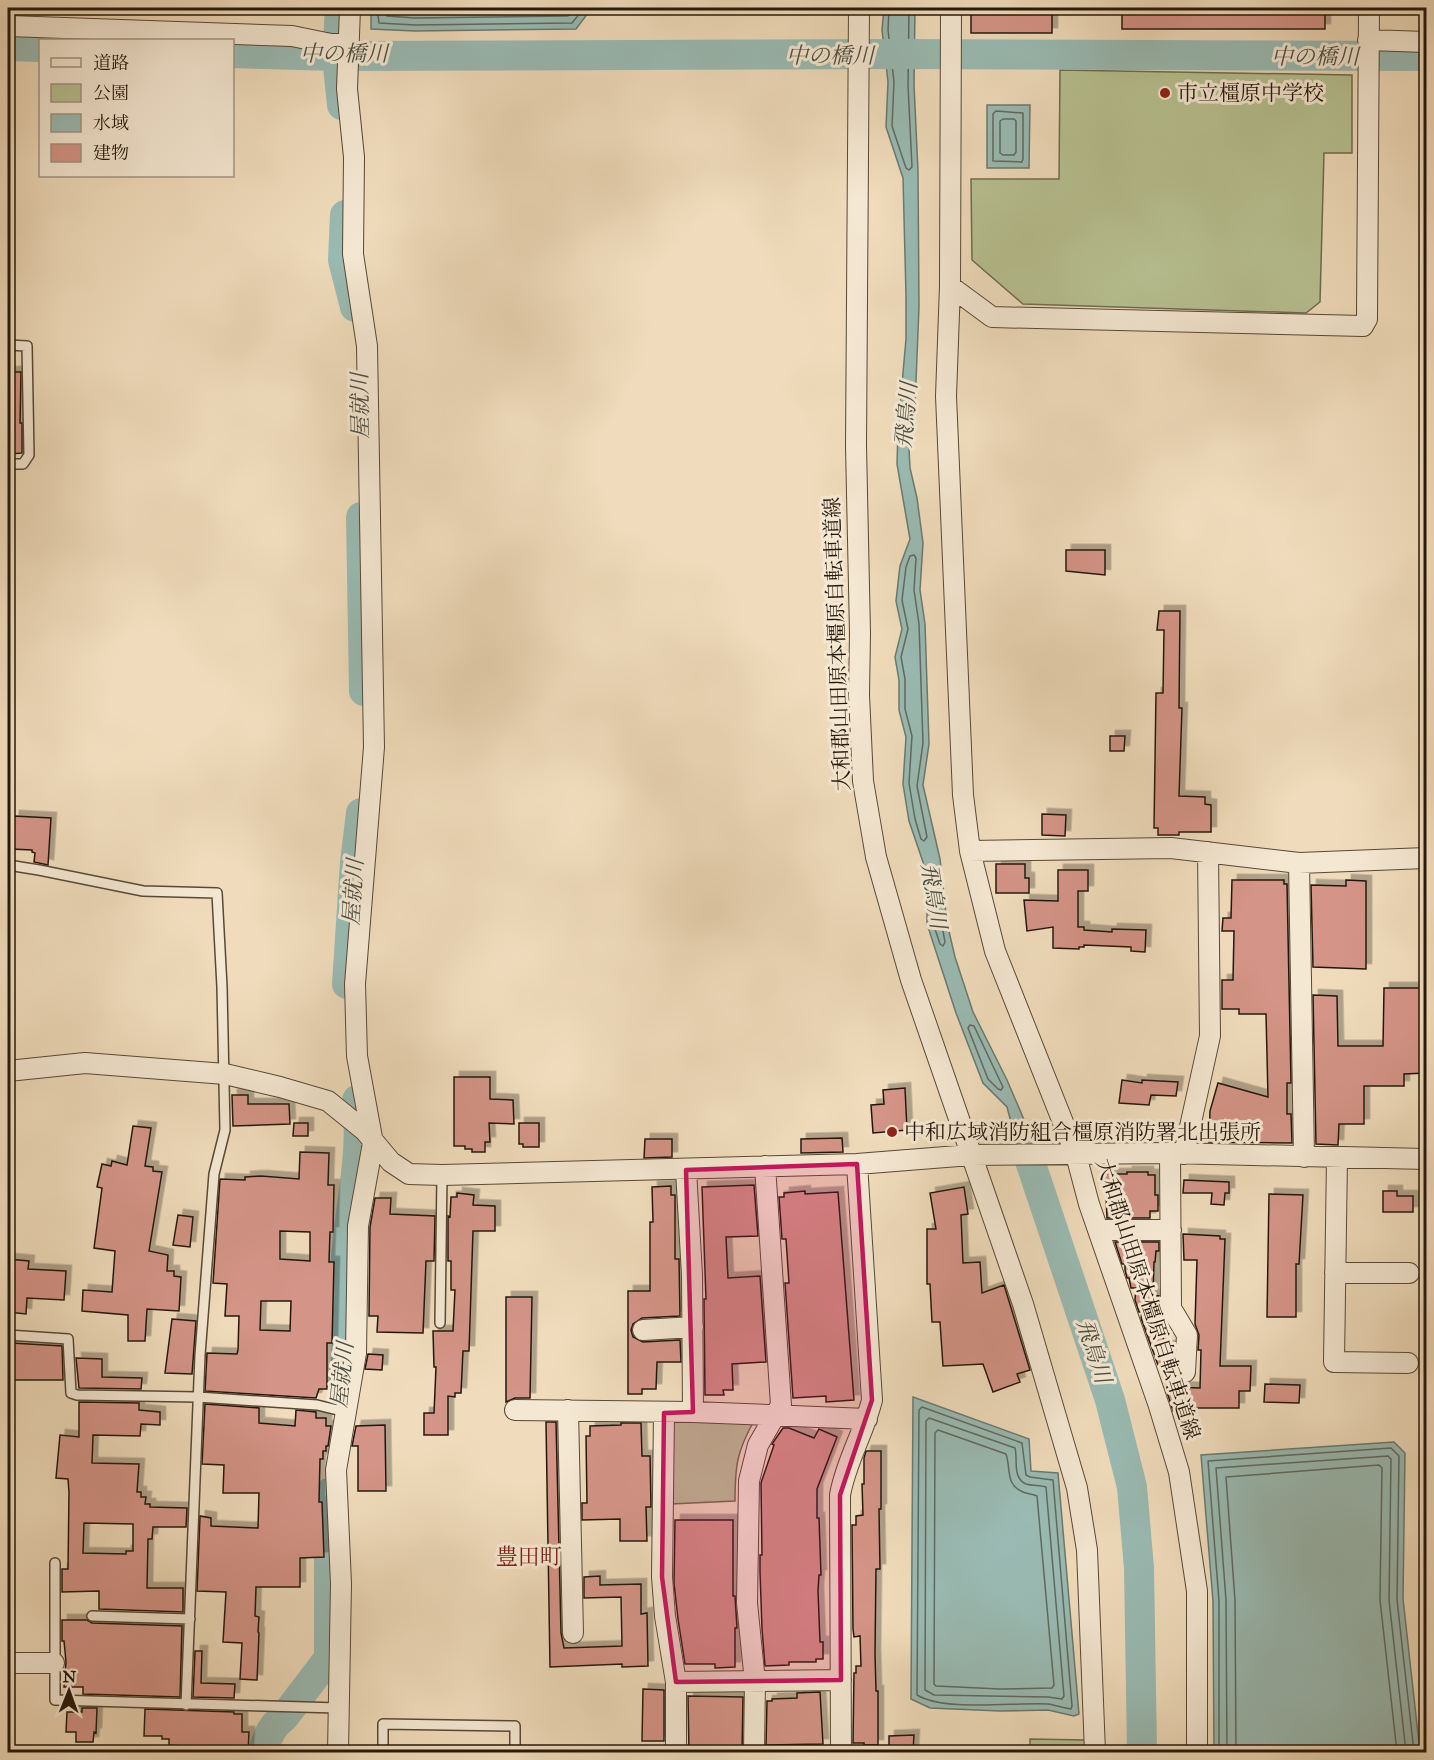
<svg xmlns="http://www.w3.org/2000/svg" width="1434" height="1760" font-family="'IM FELL Great Primer','Noto Serif JP',serif">
	<defs>
		<filter id="shadow"><feDropShadow dx="5.5" dy="-5.5" stdDeviation="0" flood-color="#0004"/></filter>
	</defs>
	<rect width="100%" height="100%" fill="#f0dcbc"/>
	<filter id="stains"><feTurbulence type="fractalNoise" baseFrequency=".00333" numOctaves="4"/><feColorMatrix values="0 0 0 0 .2 0 0 0 0 .09 0 0 0 0 .02 0 0 0 .5 -.17"/></filter>
	<radialGradient id="worn" r=".72"><stop offset=".6" stop-color="#630" stop-opacity="0"/><stop offset="1" stop-color="#630" stop-opacity=".3"/></radialGradient>
	<path fill="#b7c192" stroke="#6e6c4e" stroke-width="1.5" d="M1060,70L1352,75V153H1324L1320,302L1306,313L1023,304L972,260L971,179H1059Z
		M669,1417L755,1419C737,1451 735,1465 735,1501L671,1504Z
		M1030,1739L1085,1740V1752H1030Z"/>
	<path fill="#9abbb4" stroke="#6b7a70" stroke-width="1.5" d="M371,8H590L591,9L576,29L415,31L371,29Z
		M884,8H915L914,85L918,171L919,307L915,406L909,448L910,468L917,498L923,543L920,590L925,624L929,744L923,785L940,859L947,923L955,957L973,1012L1007,1080L1034,1143L1046,1184L1036,1202L1032,1186L1016,1141L1007,1107L983,1083L956,1013L927,924V900L923,862L909,821L903,784L906,737L899,710V680L895,657L902,629L896,601L900,566L910,539L897,464L898,429L906,339V295L903,178L886,127L888,82L882,30Z
		M987,105H1030L1029,168H987Z
		M913,1397L1029,1439L1031,1471L1058,1473L1079,1714L1074,1716L1048,1710L1000,1711L930,1708L911,1699Z
		M1394,1442L1405,1453L1403,1599L1420,1752H1214L1213,1601L1201,1455Z"/>
	<g fill="none" stroke-linecap="round" stroke-linejoin="round">
		<path stroke="#5f6a60" stroke-width="1.5" d="M377,8L379,23L415,25L572,23L584,8
			M385,8L387,16L415,18L568,16L575,8
			M395,8H512
			M889,8L888,30L894,82L892,126L906,168L909,170L912,167L908,85L909,8
			M996,111L1023,113V159L1022,162L993,161V114Z
			M1003,119H1014L1016,121V152L1014,155H1003L1000,153V121Z
			M914,555L916,558L914,590L919,624L923,743L917,786L927,837L924,841L921,839L915,819L909,783L912,736L905,709V679L901,657L908,629L902,600L906,567L910,556Z
			M936,907L939,910L945,942L943,946L940,944L933,923V910Z
			M970,1025L974,1026L1001,1083L1003,1087L1001,1090L998,1089L988,1079L968,1028Z
			M922,1407L1022,1443L1026,1475L1030,1477L1053,1480L1072,1706L1071,1709C1063,1708 1055,1705 1048,1704C1014,1702 945,1712 917,1695L919,1410Z
			M929,1418L1015,1448C1018,1459 1012,1478 1026,1484C1033,1486 1040,1485 1046,1487L1064,1696L1062,1699L1048,1697L934,1695L925,1690L926,1421Z
			M938,1430L1006,1454C1011,1468 1005,1485 1023,1492C1028,1494 1033,1494 1037,1496L1054,1685L1052,1688L1000,1689L936,1686L934,1684L935,1433Z
			M1219,1752V1601L1208,1461L1391,1448L1399,1456L1397,1600L1414,1752
			M1227,1752L1226,1600L1216,1468L1388,1456L1391,1459L1389,1600L1406,1752
			M1236,1752L1235,1600L1226,1477L1379,1465L1382,1468L1380,1600L1397,1752"/>
		<path stroke="#9abbb4" stroke-width="30" d="M340,8L337,56L342,105
			M8,46L40,47
			M232,53L337,56L905,54L1426,56
			M345,215L343,260L355,307
			M361,517L364,691
			M347,984L355,862L361,813
			M1028,1155L1110,1400L1132,1487L1139,1568L1142,1752
			M344,1375C350,1340 343,1304 345,1269C348,1213 364,1156 357,1100
			M263,1752C266,1739 272,1725 284,1717L329,1658V1493"/>
	</g>
	<path fill="#d49487" stroke="#24180b" stroke-width="1.5" fill-rule="evenodd" filter="url(#shadow)" d="M971,8H1052V33H971Z
		M1122,8H1325V29H1122Z
		M8,372H21L20,423H22V453L8,454Z
		M1066,550H1105V575L1066,571Z
		M1159,611H1180L1179,708H1182L1179,796L1205,797V804L1211,805V832H1179V835H1158V828H1154L1156,693H1163L1164,630H1157Z
		M1110,736H1125L1124,751H1110Z
		M1042,814L1066,815L1065,836L1042,835Z
		M14,816L51,818L48,865L34,862L35,853L32,852V850L11,849Z
		M996,864H1025V878H1029V893H996Z
		M1058,870H1088V891H1078V927H1084V930L1112,932V929L1146,930L1145,952L1131,951V947L1084,945V947H1079V949L1053,948V927L1027,931L1024,900L1058,901Z
		M1232,880H1284V884H1287L1291,1083H1287V1114H1291L1292,1143L1209,1142L1210,1111L1218,1083L1268,1097L1266,1014H1239V1009H1222V980H1233L1234,931H1222L1223,918H1231Z
		M1346,880L1366,881V969L1313,967L1311,885L1346,886Z
		M1384,988H1426V1073L1404,1074V1086H1364V1124H1339L1338,1145L1316,1144L1313,995L1337,996L1338,1046H1383Z
		M454,1077H490V1099L513,1100L514,1124L489,1123L490,1142H485V1152H472V1149H465V1146H454Z
		M1122,1080L1142,1083V1080L1178,1082L1176,1096L1151,1095L1149,1105L1119,1103Z
		M905,1088L907,1130L873,1133L871,1105L884,1104L883,1090Z
		M232,1095H248V1104H289L290,1124L233,1126Z
		M294,1123H308V1136H293Z
		M519,1123H539V1147H523V1144H519Z
		M133,1126L151,1128L145,1166L153,1167V1171L162,1172L149,1251L168,1255L167,1271H174V1276L181,1277L179,1311L147,1309L145,1341H128V1315L82,1311L83,1290L112,1292L115,1251L94,1248L102,1188L97,1187L102,1164L111,1166L112,1161L127,1165Z
		M842,1138L843,1152L801,1153V1139Z
		M645,1139H672V1157L644,1158Z
		M300,1152L329,1153L328,1185H334L333,1232H330L329,1262H334L332,1343H327V1389H319L316,1398L205,1391L207,1353L237,1354L238,1350L239,1316H225L227,1284L213,1283L220,1179L245,1180V1177L261,1176L299,1179ZM280,1231L310,1232V1261L280,1259ZM261,1301H291L290,1331L260,1330Z
		M1127,1172H1148V1175H1155V1195H1158V1211H1150V1218H1107L1105,1174H1127Z
		M1184,1180L1229,1182V1193H1225L1224,1205L1211,1204L1212,1193H1183Z
		M754,1185L758,1236L726,1237L728,1278L760,1276L766,1362L732,1364L733,1390H723L724,1395H705L704,1299H706L702,1187Z
		M671,1186V1195H675V1259H679L680,1316L642,1318L633,1324L631,1330L633,1337L643,1342L680,1340L681,1362H657L656,1389H642V1394H628V1291H650V1222H653L652,1187Z
		M964,1187L968,1214L961,1215L963,1263L980,1262L982,1293L1004,1285L1030,1370L1017,1374L1020,1382L993,1392L983,1364L943,1366L940,1322H932L930,1284H927V1229H936L930,1193Z
		M805,1191V1194L838,1192L854,1400L826,1402V1396L793,1398L785,1283H789L786,1239H782L779,1197H784V1193Z
		M1383,1191H1397V1196H1413V1212H1383Z
		M457,1193L474,1195L473,1205L495,1206V1231H473L469,1351H463L461,1393H455V1397L448,1396V1435H424V1413H434L436,1367H434L433,1331H453L455,1290H451V1261H448V1216L450,1217L451,1197H457Z
		M1269,1194L1303,1195L1299,1264H1296V1317H1267Z
		M375,1198H391L390,1214L435,1216L434,1261H426L423,1333L377,1332L378,1316H369L370,1227Z
		M178,1215L193,1217L190,1247L173,1245Z
		M1183,1234L1220,1236V1239H1225L1220,1366H1251L1250,1391H1239V1408H1184V1412L1173,1411L1167,1392V1387L1200,1388L1201,1350H1198L1199,1335L1195,1324L1197,1260H1184Z
		M1115,1242H1159V1251H1156L1155,1262H1154L1153,1295L1159,1296L1160,1322L1164,1323L1163,1346H1173V1365H1158L1141,1318L1142,1312H1139L1135,1300L1136,1288H1131L1129,1278H1127L1125,1270V1264H1122Z
		M8,1259L29,1261L28,1269L66,1271L64,1300L27,1298L26,1314L8,1312Z
		M506,1297H532L530,1398H515L506,1402Z
		M172,1319L196,1321L192,1374L165,1373Z
		M11,1343L62,1346L63,1380H8V1345H10Z
		M368,1354L383,1355L382,1370L365,1369Z
		M76,1358L102,1359V1377L142,1378L141,1389L79,1388Z
		M1265,1384L1300,1385L1299,1403L1264,1402Z
		M79,1402L139,1403V1410L160,1412V1425L141,1424L140,1436L93,1435L92,1463L139,1464L137,1492H141V1497H146L145,1504H150V1507L187,1508L186,1527H153L152,1539H148L147,1588H183V1612L99,1609V1591L62,1592V1569H68L69,1492L68,1479L56,1478L60,1435L79,1437ZM84,1523L133,1524V1551H126V1554L83,1553Z
		M205,1404L259,1408V1423L295,1426L296,1410L316,1412V1418H326V1426H331L328,1446H326V1451H323V1459H320L319,1502H322L324,1557L300,1558V1587H256L255,1616L259,1617L258,1632L259,1633L257,1680L240,1679L242,1643L223,1642L226,1592L197,1591L200,1516L211,1518V1526L258,1528L259,1493H223L224,1465L202,1464Z
		M546,1422H556L561,1633L564,1648L622,1646L621,1597L584,1598V1577L600,1576V1585L641,1584V1614L647,1613L648,1666L622,1667V1664L550,1667Z
		M621,1423H641L642,1456H650L651,1507H646L647,1541H620V1519L582,1520V1503H587L586,1436H590V1426L621,1425Z
		M385,1425L386,1491H358V1446H352L356,1426Z
		M783,1428H789L814,1438L819,1429L837,1437L817,1489V1518H819L821,1575H819L818,1591L820,1642H823V1659H816V1662H789V1665L765,1666L762,1629L760,1572V1555H762L761,1483L774,1445L772,1444Z
		M866,1451H881V1509H879L880,1569H876L875,1654L876,1691H878V1745H864V1743H853L854,1673H856V1666H861L860,1636L854,1637L853,1629L852,1525H856V1516L863,1515L862,1484H864V1458Z
		M675,1520H733V1596H735L737,1628H735V1667L715,1668V1664H685L678,1619L674,1583Z
		M62,1620H87L92,1623L182,1626L180,1697L83,1694V1687H64L66,1662L64,1641H62Z
		M195,1651H202L201,1683L235,1684L234,1698L193,1697Z
		M643,1689L664,1690V1741H642Z
		M820,1692L823,1744L766,1745L767,1701H772V1699L797,1698V1693Z
		M688,1696L743,1697L742,1750L689,1752Z
		M82,1708H97L96,1733L94,1732L93,1742H76V1732H66L67,1712H82Z
		M145,1709L234,1712V1714H242V1732H249L248,1752L183,1751V1746L169,1745V1739H162V1736H144Z
		M914,1735L913,1752H889V1736Z"/>
	<g fill="none" stroke-linecap="round" stroke-linejoin="round">
		<defs>
			<path id="service" d="M8,345L27,346L29,455L23,464H8
				M8,865L39,870L143,891L217,893L222,987L225,1130L214,1174L200,1355L186,1705
				M440,1323L442,1175
				M8,1335L68,1339L71,1393L77,1395L198,1397L317,1405L346,1412
				M55,1563V1700L338,1708
				M92,1616L190,1619
				M383,1752V1724L515,1726V1752"/>
			<path id="minor" d="M859,8L856,446L860,633L859,695L863,781L876,857L911,980L1023,1304L1077,1488L1087,1550L1095,1752
				M951,8L950,286L946,396L963,795L970,851L995,951L1076,1155L1089,1204L1159,1406L1179,1472L1197,1591V1752
				M8,26L292,36L331,44H348
				M1368,40L1426,42
				M950,286L992,317L1363,326L1367,319L1369,8
				M970,851L1171,848L1299,863L1426,858
				M1299,863L1304,1157
				M8,1071L85,1063L225,1074L280,1087L328,1101L365,1131L391,1162L409,1174L442,1175L857,1164L971,1155L1170,1153L1426,1159
				M1170,1153L1171,1308L1187,1335L1185,1372
				M1184,1154L1210,1036L1208,852
				M1337,1157L1334,1362L1408,1363
				M686,1170L692,1275L693,1412
				M1106,1230H1171
				M1335,1273H1409
				M643,1330L693,1327
				M515,1410L693,1412L867,1419
				M568,1410L573,1633
				M664,1413L662,1577L665,1616L676,1682V1752
				M8,1663H54
				M676,1682L841,1680
				M338,1752L341,1584L336,1470L356,1353L358,1226L373,1143L357,1056L355,984L374,747L367,346L353,254L354,157L347,89L350,8
				M754,1752L755,1682L747,1603L749,1481L758,1445L781,1405L765,1166
				M841,1752L840,1495C846,1461 864,1433 872,1400L857,1164"/>
		</defs>
		<use href="#service" stroke="#574937" stroke-width="12"/>
		<use href="#minor" stroke="#574937" stroke-width="22"/>
		<use href="#service" stroke="#f5e8d3" stroke-width="9"/>
		<use href="#minor" stroke="#f5e8d3" stroke-width="20"/>
	</g>
	<path fill="#c2185b" fill-opacity="0.2" stroke="#c2185b" stroke-width="4.5" stroke-linejoin="round" d="M857,1164L872,1400L840,1495L841,1680L676,1682L662,1577L664,1413L693,1412L686,1170Z"/>
	<g fill="#8f2418" stroke="#f5e8d3" stroke-width="2">
		<circle cx="1165" cy="93" r="6"/>
		<circle cx="892" cy="1132" r="6"/>
	</g>
	<g text-anchor="middle" dominant-baseline="central" stroke-width="6" stroke-linejoin="round" paint-order="stroke">
		<g font-size="21" fill="#24180b" stroke="#f5e8d3" text-anchor="start">
			<text x="1177" y="93">市立橿原中学校</text>
			<text x="904" y="1132">中和広域消防組合橿原消防署北出張所</text>
		</g>
		<g font-size="21" fill="#24180b" stroke="#f5e8d3">
			<text transform="translate(837 644) rotate(-92)">大和郡山田原本橿原自転車道線</text>
			<text transform="translate(1148 1299) rotate(72)">大和郡山田原本橿原自転車道線</text>
		</g>
		<g font-size="22" font-style="italic" fill="#4d5146" stroke="#f5e8d3">
			<text x="344" y="53">中の橋川</text>
			<text x="830" y="55">中の橋川</text>
			<text x="1315" y="56">中の橋川</text>
			<text transform="translate(360 406) rotate(-91)">屋就川</text>
			<text transform="translate(906 415) rotate(-85)">飛鳥川</text>
			<text transform="translate(353 892) rotate(-86)">屋就川</text>
			<text transform="translate(934 896) rotate(81)">飛鳥川</text>
			<text transform="translate(1094 1351) rotate(72)">飛鳥川</text>
			<text transform="translate(342 1375) rotate(-84)">屋就川</text>
		</g>
		<g font-size="22" fill="#7a1f14" stroke="#f5e8d3">
			<text x="529" y="1556">豊田町</text>
		</g>
	</g>
	<rect width="1434" height="1760" fill="none" stroke="#f0dcbc" stroke-width="30"/>
	<rect x="9" y="9" width="1416" height="1742" fill="none" stroke="#24180b" stroke-width="3"/>
	<rect x="15" y="15" width="1404" height="1730" fill="none" stroke="#24180b" stroke-width="1.5"/>
	<rect x="39" y="39" width="195" height="138" fill="#f5e8d3" stroke="#a19583" stroke-width="1.5"/>
	<rect x="51" y="58" width="30" height="9" fill="#f5e8d3" stroke="#a19583" stroke-width="1.5"/>
	<text x="93" y="69" font-size="18" fill="#24180b">道路</text>
	<rect x="51" y="84" width="30" height="18" fill="#b7c192" stroke="#a19583" stroke-width="1.5"/>
	<text x="93" y="99" font-size="18" fill="#24180b">公園</text>
	<rect x="51" y="114" width="30" height="18" fill="#9abbb4" stroke="#a19583" stroke-width="1.5"/>
	<text x="93" y="129" font-size="18" fill="#24180b">水域</text>
	<rect x="51" y="144" width="30" height="18" fill="#d49487" stroke="#a19583" stroke-width="1.5"/>
	<text x="93" y="159" font-size="18" fill="#24180b">建物</text>
	<g transform="translate(69 1691) rotate(1)" stroke="#f5e8d3" stroke-width="4.5" paint-order="stroke">
	<path d="M0-4.5L10 22L0 15L-10 22Z" fill="#24180b"/>
	<text y="-9" font-size="16" font-weight="bold" text-anchor="middle" fill="#24180b">N</text>
	</g>
	<rect width="100%" height="100%" filter="url(#stains)"/>
	<rect width="100%" height="100%" fill="url(#worn)"/>
</svg>
